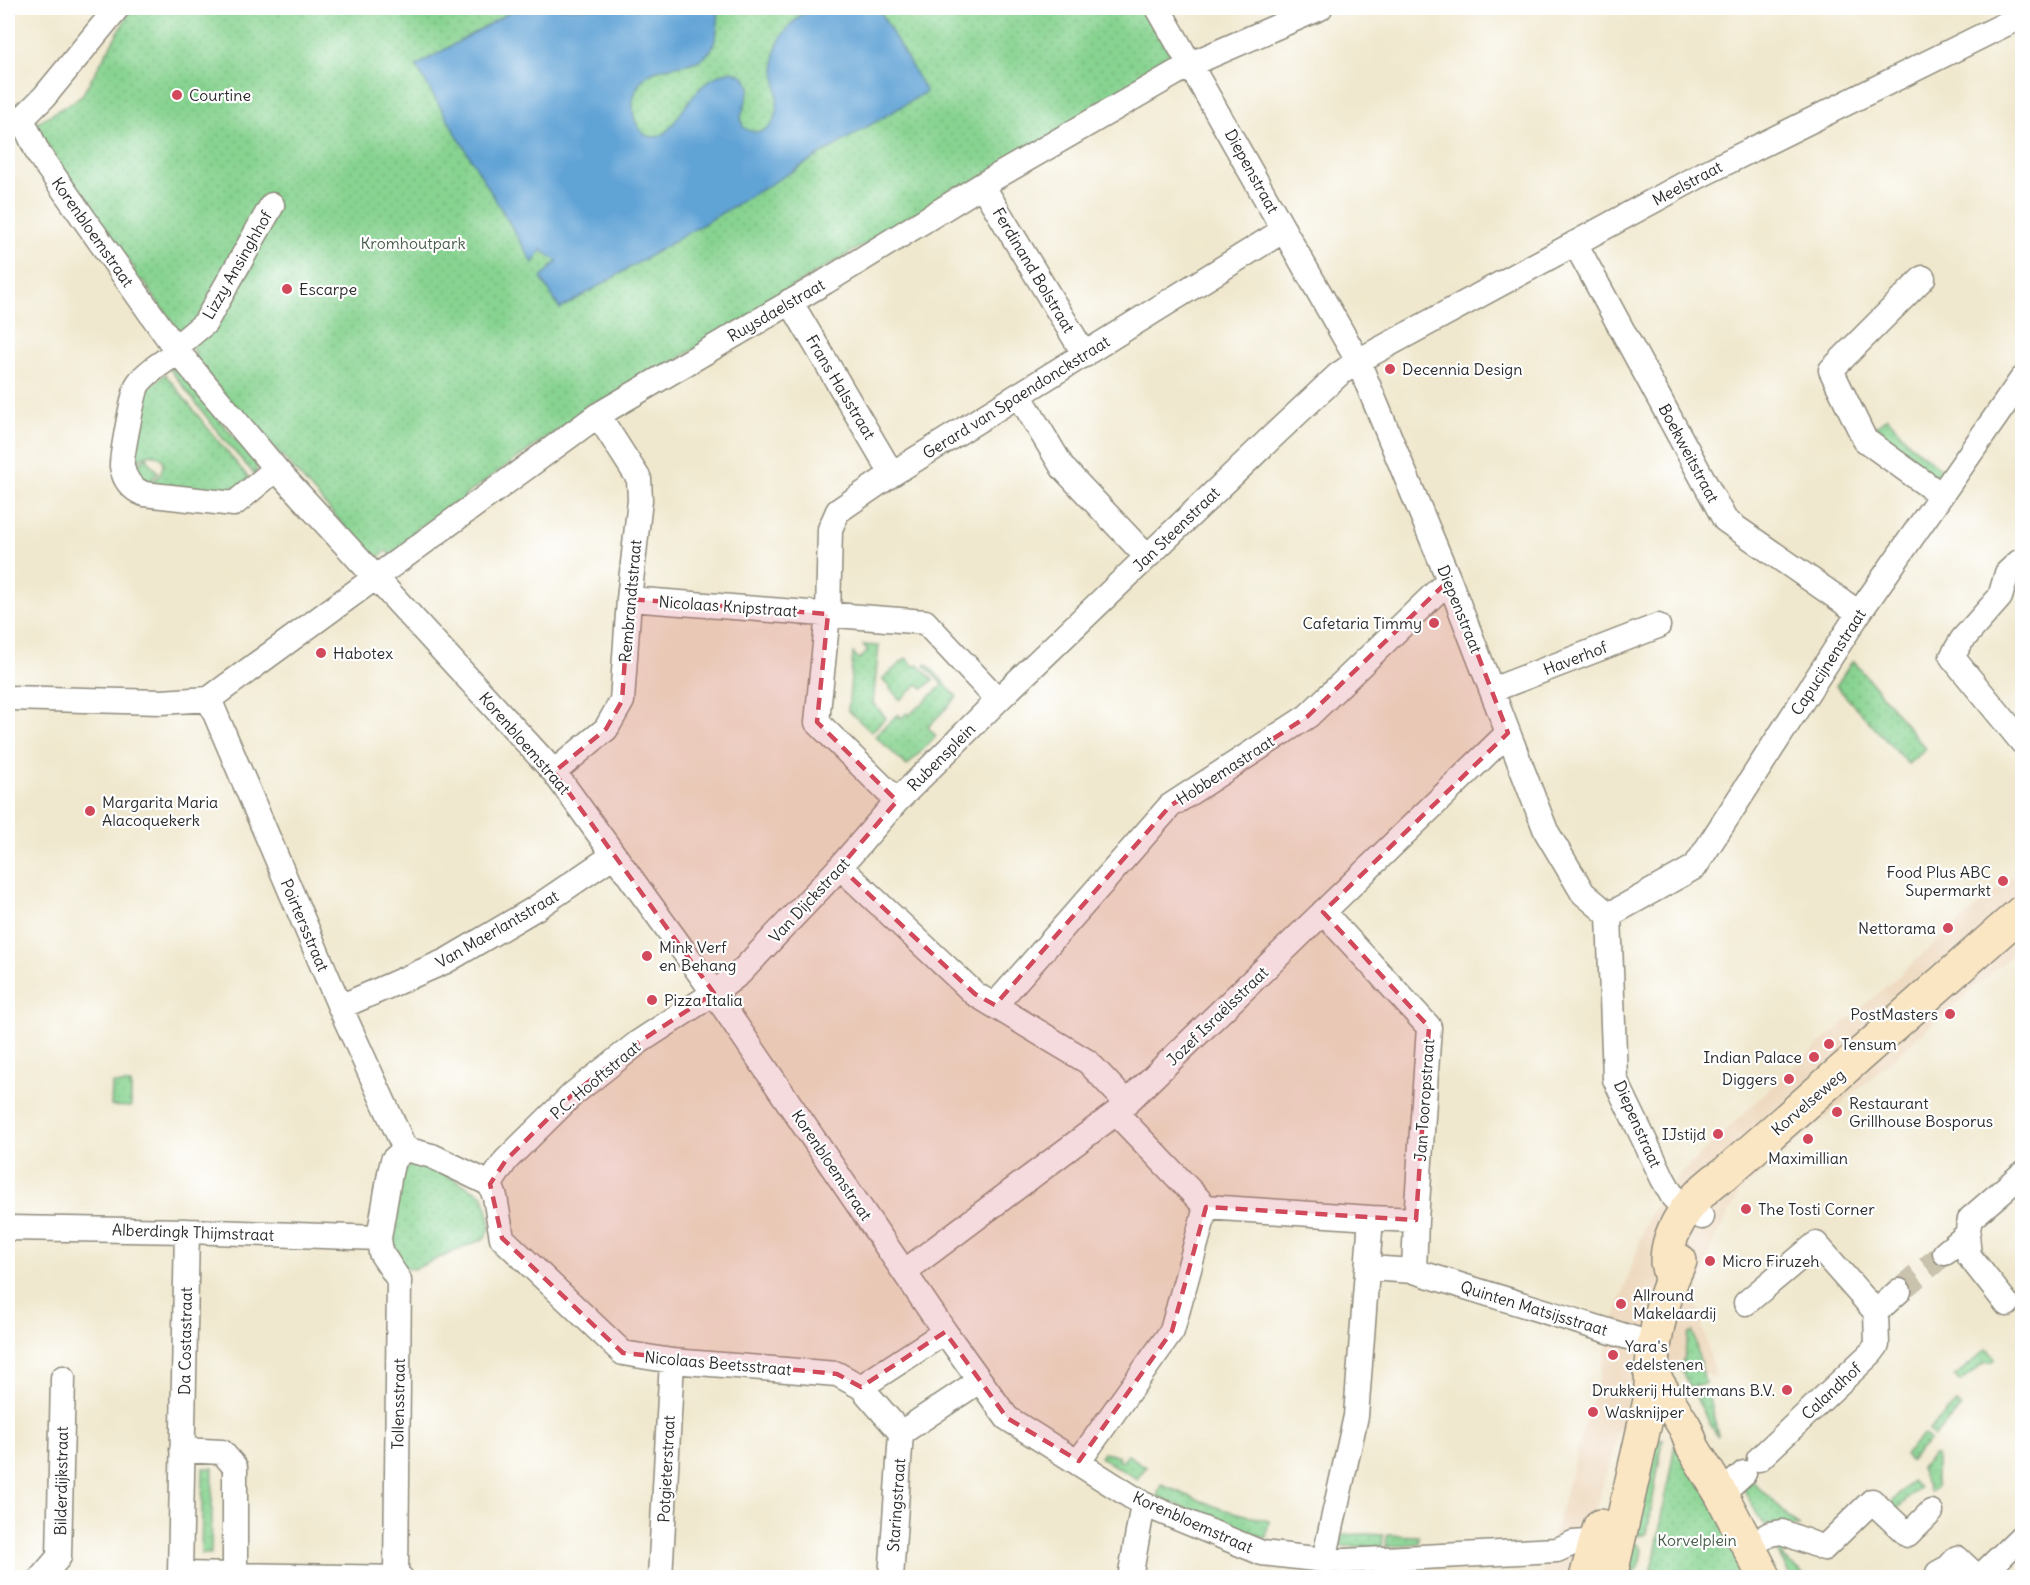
<svg xmlns="http://www.w3.org/2000/svg" width="2030" height="1585" font-family="Delius,sans-serif">
	<defs>
		<pattern id="grass-dots" width="8" height="8" patternUnits="userSpaceOnUse" patternTransform="scale(1.5)"><rect width="8" height="8" fill="#87d390"/><path d="M2 2h.1M6 6h.1" fill="none" stroke="#75b57c" stroke-width="1.8" stroke-linecap="round"/></pattern>
	</defs>
	<rect width="100%" height="100%" fill="#fff"/>
	<filter id="ink" filterUnits="userSpaceOnUse"><feTurbulence type="fractalNoise" baseFrequency=".0167" numOctaves="2"/><feDisplacementMap in="SourceGraphic" scale="12" xChannelSelector="R" yChannelSelector="G"/><feConvolveMatrix kernelMatrix="1 2 1 2 8 2 1 2 1" color-interpolation-filters="sRGB"/></filter>
	<filter id="wash" filterUnits="userSpaceOnUse"><feTurbulence type="fractalNoise" baseFrequency=".008" numOctaves="4" result="noise"/><feDisplacementMap in="SourceGraphic" scale="24" xChannelSelector="R" yChannelSelector="G"/><feGaussianBlur stdDeviation="1.35" result="paint"/><feColorMatrix in="noise" values="0 0 0 0 0 0 0 0 0 0 0 0 0 0 0 0 0 1.4 0 .05"/><feComposite in="paint" operator="in"/></filter>
	<g filter="url(#wash)">
		<rect width="100%" height="100%" fill="#f0e8ce"/>
		<path fill="#edd7bb" d="M2022,868V946L1741,1191L1712,1245L1696,1301L1716,1378L1638,1353L1624,1414L1576,1577L1541,1578L1619,1305L1648,1217L1675,1179L1780,1079Z"/>
		<path fill="url(#grass-dots)" stroke="#597f5e" stroke-width="1.5" d="M132,8H1145L1177,63L788,289L780,294L781,298L552,434L464,496L467,502L453,512L449,507L413,532L417,539L392,557L387,551L374,560L275,448L271,451L265,444L268,439L255,424L249,425L193,356L196,353L170,321L143,280L137,281L132,274L135,269L105,230L33,125L81,97Z
			M169,368L177,369L255,462L257,469L256,476L225,441Z
			M165,374L218,441L249,478L229,495L148,485C158,478 164,472 163,460C151,448 139,458 129,468L144,392Z
			M1887,417L1912,446L1943,470L1937,479L1872,431Z
			M147,457L151,465L158,472L150,481L139,486L133,468Z
			M863,645L879,646L873,703L886,718L871,732L848,710L853,653L859,659L868,651Z
			M906,658L915,667L918,664L933,680L923,689L918,684L900,700L882,679Z
			M1853,660L1926,749L1908,764L1836,686Z
			M927,664L957,697L928,727L936,736L907,766L875,736L898,714L901,718L907,713L909,715L943,685L925,666Z
			M112,1084H131V1107L111,1106Z
			M419,1160L483,1195C487,1210 496,1227 483,1239L414,1269C405,1268 395,1263 392,1253C386,1238 398,1186 401,1167L408,1162Z
			M1693,1332L1705,1383L1690,1387L1681,1369L1689,1333Z
			M1987,1349L1995,1358L1991,1362H1985L1960,1382L1955,1376Z
			M1708,1395L1718,1435L1717,1436L1696,1398Z
			M1956,1403L1961,1408L1934,1436L1929,1430Z
			M1924,1434L1930,1440L1909,1461L1904,1455Z
			M1655,1439L1663,1440L1647,1533L1644,1535L1631,1536Z
			M1675,1444L1760,1577L1648,1578L1655,1555Z
			M1103,1453L1119,1456L1118,1459L1122,1461L1128,1455L1146,1467L1137,1479L1100,1457Z
			M1933,1455H1936V1486L1930,1492L1920,1468Z
			M203,1468H213L211,1554H201Z
			M1751,1480L1799,1527L1763,1525L1743,1488Z
			M1912,1481L1919,1488L1892,1514L1886,1508Z
			M1161,1485L1222,1509L1269,1521L1266,1538L1223,1524L1157,1496Z
			M1365,1534L1383,1535L1382,1547L1340,1546L1343,1535Z
			M1387,1535L1419,1536V1543L1386,1547Z
			M1633,1543L1639,1545L1642,1550L1639,1566L1631,1576L1616,1573Z
			M1775,1543L1790,1546L1782,1557L1807,1577H1791L1773,1544Z"/>
		<path fill="#60a3d5" stroke="#466780" stroke-width="1.5" d="M517,8H719C718,20 718,37 712,48C695,77 651,54 636,90C624,118 648,158 673,124C689,102 703,75 733,71L744,76L750,87L741,117L743,127C748,131 754,133 761,131C790,123 771,73 775,53C779,34 794,21 808,8H878L926,92L560,309L541,278L557,261L541,250L533,263L416,66Z"/>
	</g>
	<g filter="url(#ink)">
		<g fill="none" stroke-linecap="round" stroke-linejoin="round">
			<path stroke="#c9c2ad" stroke-width="24" stroke-dasharray="24 12" stroke-linecap="butt" d="M1899,1291L1945,1253"/>
			<defs>
				<path id="street" d="M1158,8L1358,361L1449,580L1546,831L1583,893L1609,915L1615,1079L1663,1179L1673,1197L1686,1208L1702,1217
					M22,119L39,155L178,352L276,469L554,772L714,993L945,1332L1007,1418L1143,1504L1262,1553L1324,1560L1345,1561L1557,1550L1573,1543L1611,1540
					M22,119L44,97L117,8
					M982,185L1085,355
					M1284,230L892,474L838,511L830,529L828,614L817,722L897,801L998,700L1273,436L1338,375L1358,361L1701,175L2022,16
					M1575,243L1725,520L1859,613
					M1923,278L1831,370L1865,440L1941,495
					M790,301L892,474
					M175,348L205,323L272,205
					M178,352C165,361 147,371 138,384C134,389 121,459 122,466C124,480 132,489 144,494L234,504L276,469
					M1019,395L1063,468L1147,557
					M2022,562H2019L2007,573L2000,597L1962,640L1952,657L2022,742
					M629,599L925,622L998,700
					M1492,690L1658,626
					M8,698L161,702L209,699L598,415L825,282L982,185L1191,64L1320,8
					M209,699L340,1007L405,1149
					M554,772L606,729L622,701L629,599L640,500L639,479L598,415
					M840,867L975,994L1088,1062L1127,1103
					M1323,912L1429,1027L1416,1220
					M1609,915L1695,867L1859,613L2022,379
					M995,1005L1170,806L1308,716L1449,580
					M340,1007L446,961L536,908L614,855
					M1116,1113L1206,1207L1371,1218
					M490,1184L495,1197L502,1238L623,1353L672,1361L837,1374L861,1387L945,1332
					M490,1184L506,1160L573,1094L639,1042L714,993L740,973L840,867L897,801
					M8,1228L187,1231L379,1238
					M1945,1253L1967,1235
					M1414,1271L1654,1345
					M904,1272L1116,1113L1508,733
					M1746,1303L1816,1244L1876,1312L1877,1345L1871,1353L1759,1459
					M2007,1304L1969,1256L1967,1235L1970,1219L2022,1174
					M1876,1312L1899,1291
					M861,1387L901,1433L891,1578
					M901,1433L979,1381
					M182,1450L222,1452L235,1467V1575
					M1079,1461L1172,1331L1206,1207
					M1721,1494L1744,1473
					M1749,1546L1770,1534L1782,1532L1824,1548L1872,1501L1908,1535L1931,1512
					M1324,1560L1356,1416L1371,1218L1416,1220L1414,1271L1369,1268
					M1938,1573L1949,1567L1957,1558L1974,1574L1984,1573L2022,1536
					M180,1574L187,1231
					M396,1576L399,1280L381,1253L379,1238L390,1173L393,1160L405,1149L432,1156L490,1184
					M41,1578L59,1557L63,1378
					M180,1578V1574L401,1578
					M660,1578L672,1361
					M1130,1578L1143,1504"/>
				<path id="secondary" d="M1671,1280C1670,1274 1668,1268 1667,1262C1667,1225 1698,1190 1727,1172L2022,912
					M1650,1371L1685,1427L1693,1448L1721,1494L1765,1578
					M1586,1578L1600,1526
					M1610,1578L1651,1396C1650,1350 1660,1302 1680,1261"/>
			</defs>
			<use href="#street" stroke="#8e8a7c" stroke-width="27"/>
			<use href="#secondary" stroke="#8e8a7c" stroke-width="36"/>
			<use href="#street" stroke="#fff" stroke-width="24"/>
			<use href="#secondary" stroke="#fbe6c4" stroke-width="33"/>
		</g>
	</g>
	<path fill="#d1495b" fill-opacity="0.2" stroke="#d1495b" stroke-width="4.5" stroke-dasharray="12 8" stroke-linejoin="round" d="M1449,580L1508,733L1323,912L1429,1027L1416,1220L1206,1207L1172,1331L1079,1461L1007,1418L945,1332L861,1387L837,1374L623,1353L502,1238L490,1184L506,1160L573,1094L639,1042L714,993L554,772L606,729L622,701L629,599L828,614L817,722L897,801L840,867L975,994L995,1005L1170,806L1308,716Z"/>
	<g fill="#d1495b" stroke="#fff" stroke-width="2">
		<circle cx="177" cy="95" r="6"/>
		<circle cx="287" cy="289" r="6"/>
		<circle cx="1390" cy="369" r="6"/>
		<circle cx="1434" cy="623" r="6"/>
		<circle cx="321" cy="653" r="6"/>
		<circle cx="90" cy="811" r="6"/>
		<circle cx="2003" cy="881" r="6"/>
		<circle cx="1948" cy="928" r="6"/>
		<circle cx="647" cy="956" r="6"/>
		<circle cx="652" cy="1000" r="6"/>
		<circle cx="1950" cy="1014" r="6"/>
		<circle cx="1829" cy="1044" r="6"/>
		<circle cx="1814" cy="1057" r="6"/>
		<circle cx="1789" cy="1079" r="6"/>
		<circle cx="1837" cy="1112" r="6"/>
		<circle cx="1718" cy="1134" r="6"/>
		<circle cx="1808" cy="1139" r="6"/>
		<circle cx="1746" cy="1209" r="6"/>
		<circle cx="1710" cy="1261" r="6"/>
		<circle cx="1621" cy="1304" r="6"/>
		<circle cx="1613" cy="1355" r="6"/>
		<circle cx="1787" cy="1390" r="6"/>
		<circle cx="1593" cy="1412" r="6"/>
	</g>
	<g text-anchor="middle" dominant-baseline="central" stroke-width="4.5" stroke-linejoin="round" paint-order="stroke">
		<g font-size="16" fill="#2b2b2b" stroke="#fff" text-anchor="start">
			<text x="189" y="95">Courtine</text>
			<text x="299" y="289">Escarpe</text>
			<text x="1402" y="369">Decennia Design</text>
			<text x="1422" y="623" text-anchor="end">Cafetaria Timmy</text>
			<text x="333" y="653">Habotex</text>
			<text x="102" y="802">Margarita Maria<tspan x="102" dy="18">Alacoquekerk</tspan></text>
			<text x="1991" y="872" text-anchor="end">Food Plus ABC<tspan x="1991" dy="18">Supermarkt</tspan></text>
			<text x="1936" y="928" text-anchor="end">Nettorama</text>
			<text x="659" y="947">Mink Verf<tspan x="659" dy="18">en Behang</tspan></text>
			<text x="664" y="1000">Pizza Italia</text>
			<text x="1938" y="1014" text-anchor="end">PostMasters</text>
			<text x="1841" y="1044">Tensum</text>
			<text x="1802" y="1057" text-anchor="end">Indian Palace</text>
			<text x="1777" y="1079" text-anchor="end">Diggers</text>
			<text x="1849" y="1103">Restaurant<tspan x="1849" dy="18">Grillhouse Bosporus</tspan></text>
			<text x="1706" y="1134" text-anchor="end">IJstijd</text>
			<text x="1808" y="1158" text-anchor="middle">Maximillian</text>
			<text x="1758" y="1209">The Tosti Corner</text>
			<text x="1722" y="1261">Micro Firuzeh</text>
			<text x="1633" y="1295">Allround<tspan x="1633" dy="18">Makelaardij</tspan></text>
			<text x="1625" y="1346">Yara's<tspan x="1625" dy="18">edelstenen</tspan></text>
			<text x="1775" y="1390" text-anchor="end">Drukkerij Hultermans B.V.</text>
			<text x="1605" y="1412">Wasknijper</text>
		</g>
		<g font-size="16" fill="#2b2b2b" stroke="#fff">
			<text transform="translate(1252 171) rotate(61)">Diepenstraat</text>
			<text transform="translate(1687 183) rotate(-28)">Meelstraat</text>
			<text transform="translate(93 232) rotate(55)">Korenbloemstraat</text>
			<text transform="translate(237 265) rotate(-60)">Lizzy Ansinghhof</text>
			<text transform="translate(1034 270) rotate(59)">Ferdinand Bolstraat</text>
			<text transform="translate(776 310) rotate(-30)">Ruysdaelstraat</text>
			<text transform="translate(841 387) rotate(59)">Frans Halsstraat</text>
			<text transform="translate(1016 397) rotate(-32)">Gerard van Spaendonckstraat</text>
			<text transform="translate(1689 453) rotate(62)">Boekweitstraat</text>
			<text transform="translate(1176 529) rotate(-44)">Jan Steenstraat</text>
			<text transform="translate(630 601) rotate(-85)">Rembrandtstraat</text>
			<text transform="translate(728 606) rotate(4)">Nicolaas Knipstraat</text>
			<text transform="translate(1460 609) rotate(68)">Diepenstraat</text>
			<text transform="translate(1575 658) rotate(-21)">Haverhof</text>
			<text transform="translate(1828 662) rotate(-57)">Capucijnenstraat</text>
			<text transform="translate(525 743) rotate(49)">Korenbloemstraat</text>
			<text transform="translate(941 757) rotate(-45)">Rubensplein</text>
			<text transform="translate(1225 770) rotate(-33)">Hobbemastraat</text>
			<text transform="translate(809 900) rotate(-47)">Van Dijckstraat</text>
			<text transform="translate(305 925) rotate(67)">Poirtersstraat</text>
			<text transform="translate(497 929) rotate(-30)">Van Maerlantstraat</text>
			<text transform="translate(1217 1016) rotate(-44)">Jozef Israëlsstraat</text>
			<text transform="translate(595 1080) rotate(-40)">P.C. Hooftstraat</text>
			<text transform="translate(1424 1100) rotate(-86)">Jan Tooropstraat</text>
			<text transform="translate(1808 1102) rotate(-41)">Korvelseweg</text>
			<text transform="translate(1638 1124) rotate(66)">Diepenstraat</text>
			<text transform="translate(832 1165) rotate(56)">Korenbloemstraat</text>
			<text transform="translate(193 1232) rotate(2)">Alberdingk Thijmstraat</text>
			<text transform="translate(1534 1308) rotate(17)">Quinten Matsijsstraat</text>
			<text transform="translate(185 1341) rotate(-89)">Da Costastraat</text>
			<text transform="translate(718 1363) rotate(5)">Nicolaas Beetsstraat</text>
			<text transform="translate(1831 1391) rotate(-43)">Calandhof</text>
			<text transform="translate(398 1404) rotate(-89)">Tollensstraat</text>
			<text transform="translate(666 1469) rotate(-87)">Potgieterstraat</text>
			<text transform="translate(61 1481) rotate(-89)">Bilderdijkstraat</text>
			<text transform="translate(896 1505) rotate(-86)">Staringstraat</text>
			<text transform="translate(1193 1522) rotate(24)">Korenbloemstraat</text>
		</g>
		<g font-size="16" fill="#475d49" stroke="#fff">
			<text x="413" y="243">Kromhoutpark</text>
			<text x="1697" y="1540">Korvelplein</text>
		</g>
	</g>
	<rect width="2030" height="1585" fill="none" stroke="#fff" stroke-width="30"/>
</svg>
